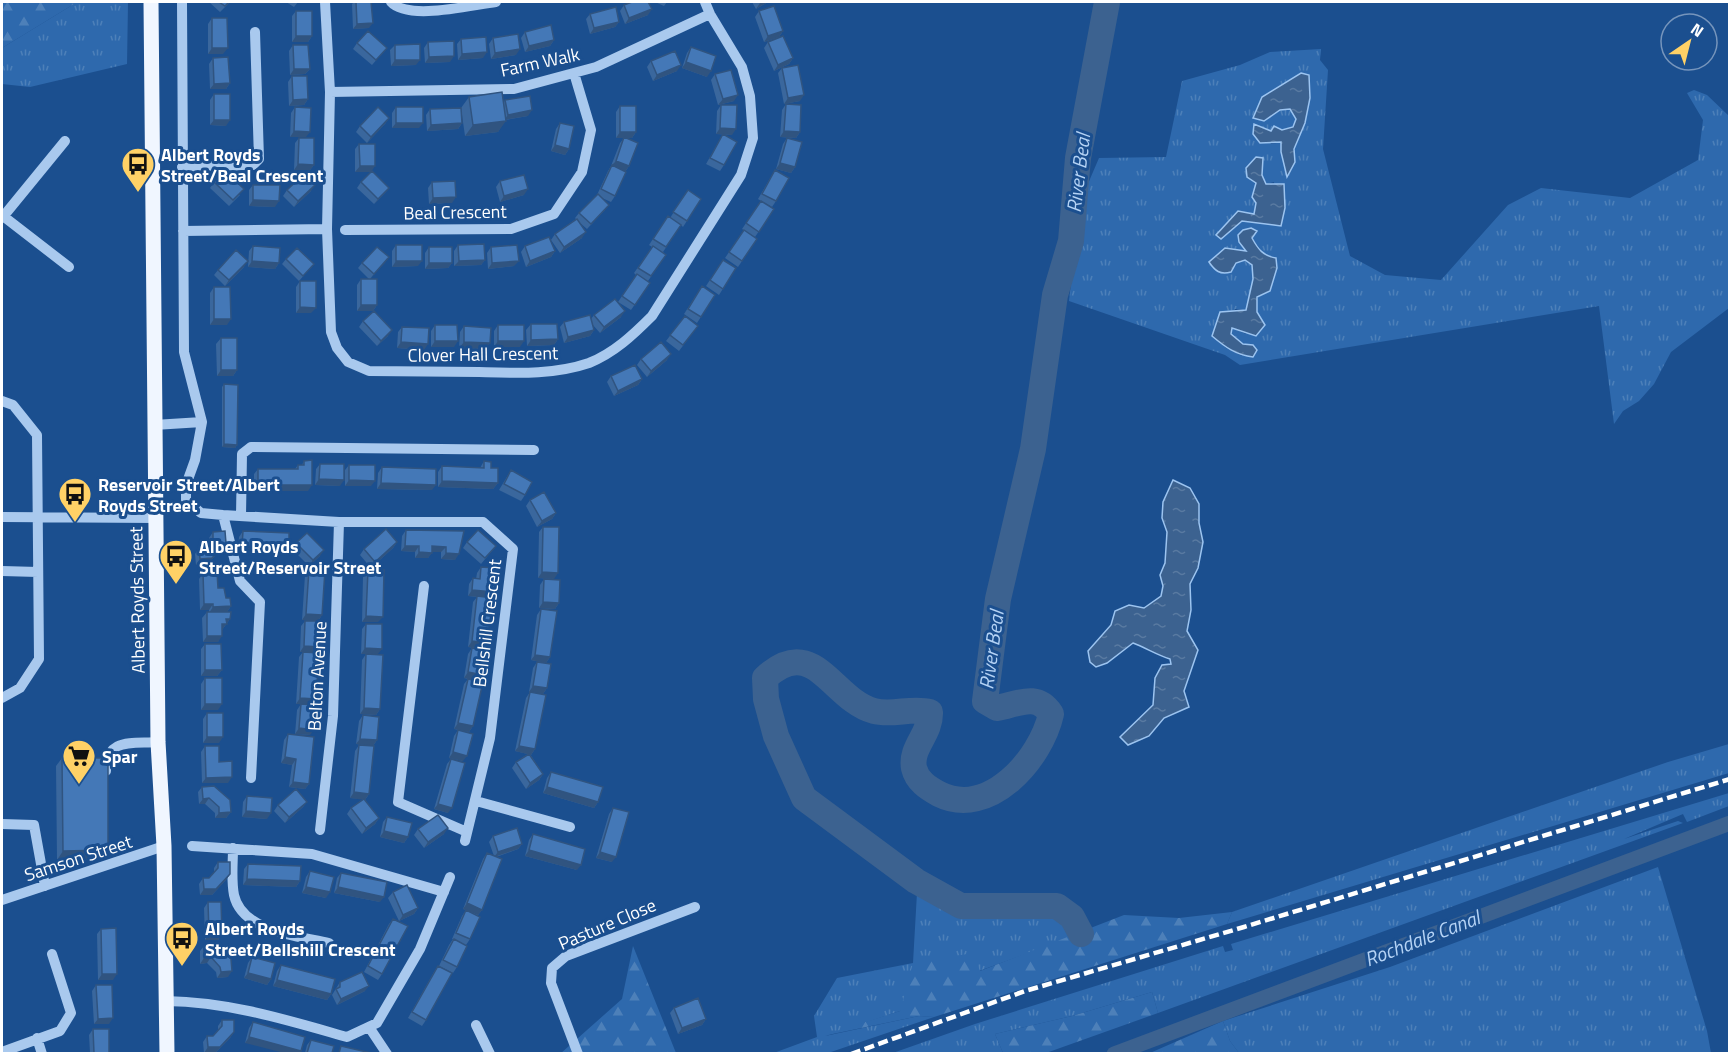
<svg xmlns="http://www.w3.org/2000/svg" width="1731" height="1055" font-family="'Titillium Web',sans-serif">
	<defs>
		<pattern id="grass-tufts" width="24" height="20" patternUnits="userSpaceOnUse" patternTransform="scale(1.5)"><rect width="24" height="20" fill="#2e69ad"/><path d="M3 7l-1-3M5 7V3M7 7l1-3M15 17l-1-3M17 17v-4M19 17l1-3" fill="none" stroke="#4d80b9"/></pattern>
		<pattern id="forest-firs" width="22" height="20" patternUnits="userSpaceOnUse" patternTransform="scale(1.5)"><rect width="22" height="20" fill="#2e69ad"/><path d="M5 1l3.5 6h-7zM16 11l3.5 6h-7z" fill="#4d80b9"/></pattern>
		<pattern id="water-ripples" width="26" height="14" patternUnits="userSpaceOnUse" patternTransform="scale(1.5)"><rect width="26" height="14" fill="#3c6290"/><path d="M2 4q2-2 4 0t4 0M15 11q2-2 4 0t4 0" fill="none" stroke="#597aa1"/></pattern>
	</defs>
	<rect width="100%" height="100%" fill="#1b4f8f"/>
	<path fill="url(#grass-tufts)" fill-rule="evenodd" d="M70,2H128L127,64L30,87L2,84V48L74,4Z
		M1321,49L1320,60L1328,70L1323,149L1350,256L1385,275L1441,280L1508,205L1541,188L1630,198L1698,160L1703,120L1687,93L1694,90L1707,95L1729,116V308L1671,352L1654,384L1639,401L1623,411L1614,424L1599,306L1240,365L1225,355L1069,301L1081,200L1099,158L1166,157L1182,81L1240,65L1270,52ZM1262,97L1310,98L1305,123L1294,149L1295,163L1287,176L1281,152L1282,142L1271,144L1254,125L1272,132L1293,127L1296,119L1290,109L1280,110L1264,121L1254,118ZM1263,159L1262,176L1266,184L1274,182L1281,226L1233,219L1238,211L1254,214L1256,203L1252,197ZM1252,238L1266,257C1260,283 1258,309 1246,334L1232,328L1231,334L1243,344L1242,356L1226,348L1212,336L1235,309L1246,310L1253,279L1252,265L1245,259L1236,263L1209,262L1225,248L1246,251L1245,247Z
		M1729,744V773L1227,924L1232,912L1668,762Z
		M1729,793V806L1687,822L1683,814L1624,839L1678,821L1683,823L1158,1013L1152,992L1072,1016L995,1034L1003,1053L890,1054L975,1024L1223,946L1225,952L1233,950L1231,944Z
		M1658,867L1707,1031L1711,1053H1239L1230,1041L1223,1021L1390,967Z
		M917,893L946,912L971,917H1017L1054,913L1063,915L1075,936L979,971L900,1011L825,1036L919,1016L934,1017L828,1053L771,1054L817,1037L814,1016L837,978L913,963Z"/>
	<path fill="url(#forest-firs)" d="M2,2H70L74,4L2,48Z
		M1232,912L1227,924L934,1017L919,1016L818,1037L900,1011L913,963L973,953L980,971L1124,915L1179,918Z
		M633,946L676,1053L560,1054L622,999Z
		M1152,992L1158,1013L1046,1053H1003L995,1034L1072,1016Z
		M1223,1021L1230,1041L1239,1053H1150Z"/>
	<path fill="url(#water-ripples)" stroke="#9cc4f0" stroke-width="1.5" d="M1301,73L1309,75L1310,98L1305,123L1294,149L1295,162L1287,177L1281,152V142L1260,143L1253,134L1254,124L1271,131L1274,126L1282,130L1293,127L1296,119L1290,109L1280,110L1264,121L1253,118L1262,97Z
		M1256,157L1263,158L1262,175L1266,184H1284L1285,208L1281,226L1242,221L1221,239L1216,235L1238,211L1254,214L1256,203L1252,197L1256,183L1247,177L1246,168Z
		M1251,228L1257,231L1252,238C1258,249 1263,256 1276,258L1277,268L1270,291L1257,297V312L1265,325L1256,336L1232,328L1231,334L1243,344L1253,345L1257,350L1253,357C1236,355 1225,347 1212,336L1220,312L1246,310L1253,279L1252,265L1245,260L1236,263L1231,272C1220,275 1215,271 1209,262L1225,248L1246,251L1239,242L1238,235L1243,230Z
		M1173,480L1190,488L1199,504V523L1203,542L1198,568L1190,584L1191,610L1187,631L1198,650L1184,691L1189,707L1164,718L1149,736L1128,745L1120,737L1153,705L1155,678L1162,665L1171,664L1170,659C1157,655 1146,648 1133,643L1107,663L1096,667L1090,662L1088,651L1111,625L1115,611L1129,605L1144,608L1161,596L1163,586L1160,575L1165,563L1167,532L1162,518L1163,502Z"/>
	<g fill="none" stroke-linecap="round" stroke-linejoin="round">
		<path stroke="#3c6290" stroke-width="15" d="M1114,1054L1730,823"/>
		<path stroke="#3c6290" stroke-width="26" d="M1081,934L1072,917L1057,906H961L916,881L804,798L776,736L766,699L765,678C814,632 832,700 874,711C893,716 911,707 930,712C931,734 910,747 914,768C917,781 928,788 939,794C989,819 1041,759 1051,714C1037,692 1018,704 997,708L985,701L998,599L1033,449L1055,295L1071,241L1078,158L1107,2"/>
		<path stroke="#a9c9ee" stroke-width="10" d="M182,2L184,352L202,422L195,460L186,485V500L201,513L223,515L339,522H483L513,549L490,738L465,841
			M325,2L330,92L327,229L331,332L337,348L348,362L369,371C406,371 443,372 479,372C516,373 554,375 589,363C614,353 633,335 652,316L741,175L753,138L750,96L742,67L710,14L705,2
			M391,2C408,21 471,5 496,2
			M330,92L514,89L596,67L710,14
			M182,167L253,165L259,159L255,32
			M3,216L69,267
			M2,218L65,141
			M345,230L511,229L554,214L582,172L591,130L574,73
			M183,231L327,229
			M2,401L13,405L37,435L39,659L20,688L2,698
			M154,425L202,422
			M223,515L240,581L260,602L251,778
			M241,516L242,454L251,447L534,450
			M2,517L156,518
			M2,571L38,572
			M424,586L398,802L467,832
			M106,771C106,737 132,744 158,742
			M476,801L570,827
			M2,824L34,825L45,886
			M320,830L333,716L339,522
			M192,846L312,854L444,892
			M233,848C233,863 231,880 234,895C242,932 299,936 329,943
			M2,900L164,846
			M166,1001C230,1002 287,1020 347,1037L377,1023L420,949L450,877
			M476,1025L490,1054
			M369,1027L387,1054
			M37,1038L42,1054
			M2,1052L60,1031L71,1013L52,954
			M578,1054L551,983L552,968L566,956L695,907"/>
		<path stroke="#f0f6ff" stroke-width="15" d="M151,2L158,742L164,846L167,1054"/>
		<path stroke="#fff" stroke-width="4.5" stroke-dasharray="10 4.5" stroke-linecap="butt" d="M851,1054L1025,991L1244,927L1730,779"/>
	</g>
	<path fill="#3a679d" d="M209,2H230L220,12Z
		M286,2H298L294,7Z
		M354,2H356L369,28L353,29L352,4Z
		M655,2H667L664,6Z
		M752,2H768L756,9Z
		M624,5L648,15L625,24L620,11Z
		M296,11L312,36L308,42H292V16Z
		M759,11L783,31L779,37L764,42L755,17Z
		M590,14L619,22L615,27L590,34L586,19Z
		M212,18L223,54H208V24Z
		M525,32L554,40L550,46L525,52L521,38Z
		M493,38L516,55L491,59L489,44Z
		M461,39L483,58L458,60L457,44Z
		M428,42L450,62L425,63L424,48Z
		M768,42L793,58L789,64L774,71L764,48Z
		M357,43L387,48L372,65L353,49Z
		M293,45L310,69L305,74L290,75L289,51Z
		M395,45L416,65L391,66L390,50Z
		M691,47L707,77L682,68L687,53Z
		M213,58L230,83L226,89H210L209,64Z
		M651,61L677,71L653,81L647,67Z
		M782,68L800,101L784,104L778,73Z
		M715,74L734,101L718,105L711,80Z
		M292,76L308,99L304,105L289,106L288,82Z
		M214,94L226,126L210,125V100Z
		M469,97L504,102L505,100L528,116L505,120L498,132L465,136L461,108Z
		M786,104L800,132L796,138L780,137L782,110Z
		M721,105L732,135L716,134L717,111Z
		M620,106L636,132L632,138H626L629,166L625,172L615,196L611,202L602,198L605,210L587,229L579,222L582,238L560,253L551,240L555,234L576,219L575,218L579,213L597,195L608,171L611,166L620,143L624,138H616V112Z
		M295,107L306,137H290L291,113Z
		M396,107L419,128H392V113Z
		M430,109L462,123L458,129L427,131L426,115Z
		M389,118L385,124L367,143L356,132L360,126Z
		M560,123L569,149L565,155L551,151L556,129Z
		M723,134L724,165L720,171L706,164Z
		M299,138L314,165L310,170H294L295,143Z
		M787,138L795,167L791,173L776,169L783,144Z
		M359,144L375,166L355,172V149Z
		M775,170L776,201L772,207L762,201L774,209L755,237L742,229L761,201L758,199Z
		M500,181L524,195L500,202L496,187Z
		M214,182L240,195L229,206L210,188Z
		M361,182L389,188L385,193L374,204L357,188Z
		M432,182L452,203L429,204L428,188Z
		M253,185L275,207L249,206V190Z
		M287,190L311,191L294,207L283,196Z
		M688,190L701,199L683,227L681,225L663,252L666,255L648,281L650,283L631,310L618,302L636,275L634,273L652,247L649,245L668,216L670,218Z
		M744,230L757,239L738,267L725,258Z
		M396,245L418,266L392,267V251Z
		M458,245L485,260L481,265L454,266V251Z
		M253,246L279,263L275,269L248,267L249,251Z
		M525,246L555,251L551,257L526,267L521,252Z
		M429,247L452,263L448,268L425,269V253Z
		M491,247L514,266L488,269L487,253Z
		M389,257L370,279L377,305L373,311H357V285L361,279H369L358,268L362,263Z
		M286,259L314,264L299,281L282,264Z
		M723,260L736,268L719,295L706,286Z
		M244,267L225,286L214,275L218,270Z
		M300,281L311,313H296V287Z
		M702,286L715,295L697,323L684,314Z
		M214,287L227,325H210V293Z
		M594,315L621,317L600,333L592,324L594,330L590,336L564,343L560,327L564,322L591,319Z
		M685,316L698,326L679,351L666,341Z
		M363,321L388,336L377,346L359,327Z
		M531,324L558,339L554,345L527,346L526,330Z
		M435,325L454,347H431V331Z
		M498,325L520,347H494V331Z
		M464,326L486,349L459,348L460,332Z
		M402,327L424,350L397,348L398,332Z
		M221,338L237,370L233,376H217L216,344Z
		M641,359L667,360L647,377L637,365Z
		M611,376L642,379L638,385L614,396L607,382Z
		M224,384L237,445L235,448L222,447V387Z
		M304,461L308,491H254V474L258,469H295L298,465H302Z
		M484,461L491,468L498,483L493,489L438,487V472L442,466L480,468Z
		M320,464L340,486L315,485L316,469Z
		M349,465L371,486H345V470Z
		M382,467L432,490L377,489L378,473Z
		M511,470L525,495L521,501L499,490Z
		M530,500L556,513L552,519L537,527L526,506Z
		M543,527L554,579L538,578L539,532Z
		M406,530L464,531L455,560L441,559V552H432L428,558H415V552L401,551L402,536Z
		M243,531L285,553L238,552L239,537Z
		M213,532L226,543L208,564L196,565L195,554L199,548L205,547L209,542V538Z
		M397,542L393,548L371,568L360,555L364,549Z
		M467,542L496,546L481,564L463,548Z
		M296,543L320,556L309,566L292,549Z
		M481,567L490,598L483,649L468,647L473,602L477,597L468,596L469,584L473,578L476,579L477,573Z
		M309,569L322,615L318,621L302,620L305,575Z
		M368,570L378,622H362L363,576Z
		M203,573L218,588L226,598L231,606L227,612L230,619L222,630L218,642H203L202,618L207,612H209V610H200L199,579Z
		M544,579L559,603L555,609L539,608L540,585Z
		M541,609L550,657L546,663L531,660L537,615Z
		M305,621L321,647L317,653L310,735L295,734L297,710L301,704H296L299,657L303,652H300L301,626Z
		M366,624L378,654L380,709L376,715L360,714L362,660L366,654H361L362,629Z
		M205,644L222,670L217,676H201V649Z
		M472,648L483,675L479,681L473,726L469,732L454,729L464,684L468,679L464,678L468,654Z
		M537,662L547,688L543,694L529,692L533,668Z
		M205,678L218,710H201V684Z
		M530,692L535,749L531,755L530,754L543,774L539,780L526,789L512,768L516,762L528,754L515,751L526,698Z
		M207,713L219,743H203V719Z
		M363,715L377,740L373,746L356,744L359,721Z
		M458,730L463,761L449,758L454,736Z
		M288,734L309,784L305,789L289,787L292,765L281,763L284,740Z
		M359,745L369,794L365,800L379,818L375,824L362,834L347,814L351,808L363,799L350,798L355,751Z
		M205,746L219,762L228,783H202L201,752Z
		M62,758L108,850L102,859L57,860L56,766Z
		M451,759L448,813L434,809L447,764Z
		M551,772L598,802L594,808L543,793L547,778Z
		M202,787L231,812L226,818H215V813L205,804H199L198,792Z
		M247,796L267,819L242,817L243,802Z
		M307,802L303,807L285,823L274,811L278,805Z
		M613,808L612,862L596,858L609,814Z
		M387,817L408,837L404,843L380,837L383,822Z
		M418,829L444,834L424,848L414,835Z
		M533,834L577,870L525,856L529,840Z
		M493,836L522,844L518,849L496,857L482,910L478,915L470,939L466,945L457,967L453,973L439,966L426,1020L422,1026L408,1018L434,972L438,966H439L449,945L453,939H452L462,916L466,910L463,909L483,859L487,853L494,856L489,842Z
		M218,862L230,874L226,880L212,895H200L199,884L203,878H209L214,873V868Z
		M248,864L300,881L296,887L243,885L244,869Z
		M310,871L326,898L302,893L306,877Z
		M341,873L380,902L334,893L337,878Z
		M393,892L418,908L414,914L399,921L388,898Z
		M208,902L222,934L218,940H205L204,908Z
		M393,919L382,974L378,980L364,972L389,924Z
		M101,929L113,980H98L97,934Z
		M204,946L228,977L217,978L216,972L207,963L200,964V951Z
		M252,957L271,979L267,985L244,978L248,963Z
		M281,965L331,994L327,1000L273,986L277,971Z
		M340,982L365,991L337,1005L332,995Z
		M96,985L109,1024H94L92,991Z
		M674,1008L706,1019L702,1025L678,1034L670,1013Z
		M222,1020L234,1032L230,1038L216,1052L204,1053L203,1042L207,1036H213L218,1030V1026Z
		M253,1022L305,1037L245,1043L249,1028Z
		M93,1029L109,1053H90L89,1035Z
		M311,1040L332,1053H305L307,1045Z"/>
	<path fill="#305480" d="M762,2H768L756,9L760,3Z
		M652,9L648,15L625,24L629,18Z
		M619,22L615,27L590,34L594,28Z
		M373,23L369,28L353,29L357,24Z
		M783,31L779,37L764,42L768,36Z
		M296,36H312L308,42H292Z
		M554,40L550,46L525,52L529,46Z
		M212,48H228L223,54H208Z
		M520,49L516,55L491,59L495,53Z
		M487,52L483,58L458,60L462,54Z
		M454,56L450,62L425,63L429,57Z
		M793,58L789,64L774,71L778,65Z
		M395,60H420L416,65L391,66Z
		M686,62L711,71L707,77L682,68Z
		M681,65L677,71L653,81L657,75Z
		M294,69H310L305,74L290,75Z
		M230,83L226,89H210L214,84Z
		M738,95L734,101L718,105L723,99Z
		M804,95L800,101L784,104L788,98Z
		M308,99L304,105L289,106L293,100Z
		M532,110L528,116L504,120L508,115Z
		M389,118L385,124L367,143L371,137Z
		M214,120H230L226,126L210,125Z
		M506,121L498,132L465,136L473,125Z
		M396,123H423L419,128H392Z
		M462,123L458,129L427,131L431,125Z
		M720,128L736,129L732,135L716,134Z
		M294,131L310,132L306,137H290Z
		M784,131L800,132L796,138L780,137Z
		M620,132H636L632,138H616Z
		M555,145L569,149L565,155L551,151Z
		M616,161L629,166L625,172L611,166Z
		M780,163L795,167L791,173L776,169Z
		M298,164L314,165L310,170H294Z
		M360,166H375L371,172H355Z
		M315,185L311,191L294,207L298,201Z
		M389,188L385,193L374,204L378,199Z
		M528,189L524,195L500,202L504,196Z
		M456,197L452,203L429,204L433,198Z
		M253,200L279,201L275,207L249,206Z
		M586,232L582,238L560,253L564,247Z
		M555,251L551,257L526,267L530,261Z
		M389,257L385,263L370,279L374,274Z
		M485,260L481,265L454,266L459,261Z
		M248,261L244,267L225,286L229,280Z
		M252,261L279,263L275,269L248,267Z
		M396,261H422L418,266L392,267Z
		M519,261L514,266L488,269L492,263Z
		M429,263H452L448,268L425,269Z
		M361,305H377L373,311H357Z
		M300,307L316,308L311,313H296Z
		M625,311L621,317L600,333L604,327Z
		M214,319H231L227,325H210Z
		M392,330L388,336L377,346L381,341Z
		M594,330L590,336L564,343L568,337Z
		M558,339L554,345L527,346L531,340Z
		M435,341H458L454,347H431Z
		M498,341H524L520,347H494Z
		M401,342L428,344L424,350L397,348Z
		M464,342L490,343L486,349L459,348Z
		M671,354L667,360L647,377L651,371Z
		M221,370H237L233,376H217Z
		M642,379L638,385L614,396L618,391Z
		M224,444L237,445L235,448L222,447Z
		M319,479L344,480L340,486L315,485Z
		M349,480L375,481L371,486H345Z
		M442,481L498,483L493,489L438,487Z
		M381,483L436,485L432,490L377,489Z
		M258,485H312L308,491H254Z
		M556,513L552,519L537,527L542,521Z
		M397,542L393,548L371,568L375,562Z
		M226,543L208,564L196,565L200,559Z
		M242,546L289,548L285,553L238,552Z
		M405,546H419L415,552L401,551Z
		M432,546L446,547L441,552H428Z
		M324,550L320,556L309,566L313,560Z
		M419,552L432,553L428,558H415Z
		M446,553L459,554L455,560L441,559Z
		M542,572L558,573L554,579L538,578Z
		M472,590L494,592L490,598L468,596Z
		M543,602L559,603L555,609L539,608Z
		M204,604H213L209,610H200Z
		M231,606L227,612L209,613L213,607Z
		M306,614L322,615L318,621L302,620Z
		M366,616L383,617L378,622H362Z
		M226,619H230L222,630H218Z
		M207,636H222L218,642H203Z
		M472,641L487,643L483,649L468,647Z
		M304,646L321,647L317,653L300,652Z
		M365,648L382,649L378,654H361Z
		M535,655L550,657L546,663L531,660Z
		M205,670H222L217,676H201Z
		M468,672L483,675L479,681L464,678Z
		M533,686L547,688L543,694L529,692Z
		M300,698L316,699L312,705L296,704Z
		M205,704H222L218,710H201Z
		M364,708L380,709L376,715L360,714Z
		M458,723L473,726L469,732L454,729Z
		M299,728L314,730L310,735L295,734Z
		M207,737H223L219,743H203Z
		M360,739L377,740L373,746L356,744Z
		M519,746L535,749L531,755L515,751Z
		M453,752L467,756L463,761L449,758Z
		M285,757L296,759L292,765L281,763Z
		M543,774L539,780L526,789L530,783Z
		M232,777L228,783H202L206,778Z
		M293,782L309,784L305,789L289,787Z
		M547,787L598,802L594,808L543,793Z
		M354,792L369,794L365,800L350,798Z
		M209,798L205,804H199L203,799Z
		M307,802L303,807L285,823L289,817Z
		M438,804L452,808L448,813L434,809Z
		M246,811L271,813L267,819L242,817Z
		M231,812L226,818H215L219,813Z
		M379,818L375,824L362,834L366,828Z
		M448,828L444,834L424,848L428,842Z
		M384,831L408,837L404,843L380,837Z
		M522,844L518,849L494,857L498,852Z
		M108,850L102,859L57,860L63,851Z
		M529,850L581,865L577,870L525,856Z
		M600,852L616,857L612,862L596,858Z
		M230,874L226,880L212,895H200L204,889Z
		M247,879L300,881L296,887L243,885Z
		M306,887L330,892L326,898L302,893Z
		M338,887L384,897L380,902L334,893Z
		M467,903L482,910L478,915L463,909Z
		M418,908L414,914L399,921L403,915Z
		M209,934H222L218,940H205Z
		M211,957L207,963L200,964L204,958Z
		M232,971L228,977L217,978L221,972Z
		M248,973L271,979L267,985L244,978Z
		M102,974H117L113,980H98Z
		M277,980L331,994L327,1000L273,986Z
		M369,986L365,991L337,1005L341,999Z
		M113,1018L109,1024H94L98,1019Z
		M706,1019L702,1025L678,1034L682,1028Z
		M234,1032L230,1038L216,1052L204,1053L208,1047Z
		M249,1037L301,1051L300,1053H284L245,1043Z"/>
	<path fill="#4478b7" stroke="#305480" stroke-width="1.5" d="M219,2H229L225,6Z
		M356,2H371L373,23L357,24Z
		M632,2H648L652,9L629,18L624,5Z
		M774,6L783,31L768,36L759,11Z
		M616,7L619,22L594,28L590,14Z
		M296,11H312V36H296Z
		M212,18H227L228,48H212Z
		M551,25L554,40L529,46L525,32Z
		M368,31L387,48L376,60L357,43Z
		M518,34L520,49L495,53L493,38Z
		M783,36L793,58L778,65L768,42Z
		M486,37L487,52L462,54L461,39Z
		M454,41V56L429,57L428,42Z
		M420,44V60H395V45Z
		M293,45H308L310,69H294Z
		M691,47L716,56L711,71L686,62Z
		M675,51L681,65L657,75L651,61Z
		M228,57L230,83L214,84L213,58Z
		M798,65L804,95L788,98L782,68Z
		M731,70L738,95L723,99L715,74Z
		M292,76H307L308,99L293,100Z
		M502,92L506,121L473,125L469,97Z
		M214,94H230V120H214Z
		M530,96L532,110L508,115L505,100Z
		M786,104L801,105L800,132L784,131Z
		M721,105H737L736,129L720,128Z
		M620,106H636V132H620Z
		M295,107L311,108L310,132L294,131Z
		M378,107L389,118L371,137L360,126Z
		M396,107H423V123H396Z
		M461,108L462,123L431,125L430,109Z
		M560,123L574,126L569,149L555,145Z
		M723,134L737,142L724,165L710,158Z
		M624,137L638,143L629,166L616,161Z
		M299,138H314V165L298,164Z
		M787,138L802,142L795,167L780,163Z
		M359,144H375V166H360Z
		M612,165L626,172L615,196L601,189Z
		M775,170L789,178L776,201L762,194Z
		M225,171L244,189L233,200L214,182Z
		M372,171L389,188L378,199L361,182Z
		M304,174L315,185L298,201L287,190Z
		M524,175L528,189L504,196L500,181Z
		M455,181L456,197L433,198L432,182Z
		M253,185H280L279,201L253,200Z
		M688,190L701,199L687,221L673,212Z
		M598,194L609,205L591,224L579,213Z
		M761,201L774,209L759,232L746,223Z
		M668,216L681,225L666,247L653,239Z
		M577,219L586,232L564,247L555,234Z
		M744,230L757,239L742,261L729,252Z
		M549,237L555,251L530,261L525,246Z
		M484,244L485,260L459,261L458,245Z
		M396,245H422V261H396Z
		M517,245L519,261L492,263L491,247Z
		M253,246L280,248L279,263L252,261Z
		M653,246L666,255L651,276L638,268Z
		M377,247L389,257L374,274L362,263Z
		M429,247H452V263H429Z
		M297,248L314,264L303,276L286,259Z
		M236,250L248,261L229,280L218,270Z
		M723,260L736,268L723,289L710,280Z
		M637,274L650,283L635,305L622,296Z
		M361,279H377V305H361Z
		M300,281H316V308L300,307Z
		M702,286L715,295L701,317L688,309Z
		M214,287H230L231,319H214Z
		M615,299L625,311L604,327L594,315Z
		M374,311L392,330L381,341L363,321Z
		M590,315L594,330L568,337L564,322Z
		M685,316L698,326L683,345L670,335Z
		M531,324H557L558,339L531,340Z
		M435,325H457L458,341H435Z
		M498,325H524V341H498Z
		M464,326L491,328L490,343L464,342Z
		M402,327L429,328L428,344L401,342Z
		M221,338H237V370H221Z
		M661,342L671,354L651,371L641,359Z
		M635,365L642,379L618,391L611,376Z
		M224,384L238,385L237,445L224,444Z
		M312,460V485H258V469H298V465H304V461Z
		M484,461L491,462V468H498V483L442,481V466L484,468Z
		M320,464H344V480L319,479Z
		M349,465H375V481L349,480Z
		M382,467L436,469V485L381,483Z
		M511,470L532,482L525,495L504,484Z
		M544,492L556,513L542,521L530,500Z
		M543,527H559L558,573L542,572Z
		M386,529L397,542L375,562L364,549Z
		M406,530L464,531L459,554L446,553V547L432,546V553L419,552V546H405Z
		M478,530L496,546L485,558L467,542Z
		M225,531L226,543L212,558L200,559L199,548L205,547L213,538V532Z
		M243,531L289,533V548L242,546Z
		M307,533L324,550L313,560L296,543Z
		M481,567L496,568L494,592L472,590L473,578L480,579Z
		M309,569L325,570L322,615L306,614Z
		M368,570H384L383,617L366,616Z
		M217,572L218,588H224L226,598H230L231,606L213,607V604H204L203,573Z
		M544,579L560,580L559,603L543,602Z
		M477,596L493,598L487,643L472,641Z
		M541,609L557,611L550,657L535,655Z
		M207,612H231L230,619H226L227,624H222V636H207Z
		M305,621H322L321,647L304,646Z
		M366,624H382V649L365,648Z
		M205,644H221L222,670H205Z
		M472,648L487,651L483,675L468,672Z
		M303,652L319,653L316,699L300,698Z
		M366,654L383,655L380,709L364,708Z
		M537,662L551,664L547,688L533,686Z
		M205,678H222V704H205Z
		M468,679L483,682L473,726L458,723Z
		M530,692L546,695L535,749L519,746Z
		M301,704L316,705L314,730L299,728Z
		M207,713H223V737H207Z
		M363,715L379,717L377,740L360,739Z
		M458,730L473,734L467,756L453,752Z
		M288,734L314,737L309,784L293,782L296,759L285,757Z
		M359,745L374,746L369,794L354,792Z
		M205,746H219V762L232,761V777L206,778Z
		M529,754L543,774L530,783L516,762Z
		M62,758H108V850L63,851Z
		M451,759L465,763L452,808L438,804Z
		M551,772L603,787L598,802L547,787Z
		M214,786L230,800L231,812L219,813V807L209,798L203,799L202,787Z
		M296,789L307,802L289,817L278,805Z
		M247,796L272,798L271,813L246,811Z
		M364,799L379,818L366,828L351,808Z
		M613,808L629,812L616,857L600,852Z
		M438,815L448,828L428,842L418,829Z
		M387,817L412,823L408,837L384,831Z
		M517,828L522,844L498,852L493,836Z
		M533,834L585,849L581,865L529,850Z
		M487,853L502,859L482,910L467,903Z
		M218,862H230V874L216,889H204L203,878H209L218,868Z
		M248,864L301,866L300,881L247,879Z
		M310,871L334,877L330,892L306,887Z
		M341,873L387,882L384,897L338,887Z
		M407,885L418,908L403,915L393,892Z
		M208,902H221L222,934H209Z
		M466,910L480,917L470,939L456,933Z
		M393,919L408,926L382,974L368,966Z
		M116,928L117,974H102L101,929Z
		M454,939L467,946L457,967L443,960Z
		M216,945L231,959L232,971L221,972L220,967L211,957L204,958V946Z
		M252,957L275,963L271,979L248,973Z
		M281,965L335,979L331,994L277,980Z
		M438,966L452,973L426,1020L412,1012Z
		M362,972L369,986L341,999L336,989L340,987V982Z
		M96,985H112L113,1018L98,1019Z
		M698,998L706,1019L682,1028L674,1008Z
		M222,1020H234V1032L220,1047H208L207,1036H213L222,1026Z
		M253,1022L305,1037L301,1051L249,1037Z
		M93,1029H109V1053H94Z
		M311,1040L334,1046L332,1053H307Z
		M341,1046L371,1053H339Z"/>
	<defs>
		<symbol id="bus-pin" viewBox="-11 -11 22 30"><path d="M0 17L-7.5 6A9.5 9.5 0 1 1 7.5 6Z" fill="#ffd166" stroke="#1b4f8f"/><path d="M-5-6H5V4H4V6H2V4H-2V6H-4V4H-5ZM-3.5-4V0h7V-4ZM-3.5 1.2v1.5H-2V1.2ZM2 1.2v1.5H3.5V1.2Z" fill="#111"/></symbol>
		<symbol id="supermarket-pin" viewBox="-11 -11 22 30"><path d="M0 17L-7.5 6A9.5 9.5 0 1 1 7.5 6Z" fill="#ffd166" stroke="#1b4f8f"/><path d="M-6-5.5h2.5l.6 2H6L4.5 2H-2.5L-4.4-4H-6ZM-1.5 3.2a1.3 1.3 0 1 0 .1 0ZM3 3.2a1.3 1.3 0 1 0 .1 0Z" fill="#111"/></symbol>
	</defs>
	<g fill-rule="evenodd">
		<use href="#bus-pin" x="119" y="145" width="38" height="52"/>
		<use href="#bus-pin" x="56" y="475" width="38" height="52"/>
		<use href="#bus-pin" x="157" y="537" width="38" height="52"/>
		<use href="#supermarket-pin" x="60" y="737" width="38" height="52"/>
		<use href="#bus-pin" x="163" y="919" width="38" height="52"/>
	</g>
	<g text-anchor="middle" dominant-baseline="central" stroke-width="6" stroke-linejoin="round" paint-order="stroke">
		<g font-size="18" fill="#fff" stroke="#1b4f8f">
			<text transform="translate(540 62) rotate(-12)">Farm Walk</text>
			<text transform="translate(455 212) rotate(-1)">Beal Crescent</text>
			<text transform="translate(483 354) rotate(-1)">Clover Hall Crescent</text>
			<text transform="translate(137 600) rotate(-91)">Albert Royds Street</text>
			<text transform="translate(487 623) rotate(-83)">Bellshill Crescent</text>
			<text transform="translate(317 676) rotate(-87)">Belton Avenue</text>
			<text transform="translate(78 858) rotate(-18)">Samson Street</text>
			<text transform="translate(607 924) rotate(-23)">Pasture Close</text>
		</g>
		<g font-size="18" font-weight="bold" fill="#fff" stroke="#1b4f8f" text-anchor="start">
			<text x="161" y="154">Albert Royds<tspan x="161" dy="21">Street/Beal Crescent</tspan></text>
			<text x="98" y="484">Reservoir Street/Albert<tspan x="98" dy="21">Royds Street</tspan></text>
			<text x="199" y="546">Albert Royds<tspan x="199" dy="21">Street/Reservoir Street</tspan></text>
			<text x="102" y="756">Spar</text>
			<text x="205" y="928">Albert Royds<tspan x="205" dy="21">Street/Bellshill Crescent</tspan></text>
		</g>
		<g font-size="20" font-style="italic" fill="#b5d3f5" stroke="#1b4f8f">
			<text transform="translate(1078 173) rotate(-83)">River Beal</text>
			<text transform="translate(991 650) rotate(-82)">River Beal</text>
			<text transform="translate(1422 938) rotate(-21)">Rochdale Canal</text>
		</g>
	</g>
	<rect width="1731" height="1055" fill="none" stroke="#ffffff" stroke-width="6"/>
	<g transform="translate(1689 42) rotate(35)"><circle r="28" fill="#1b4f8f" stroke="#7695bc" stroke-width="1.5"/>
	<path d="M0-4.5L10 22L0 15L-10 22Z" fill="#ffd166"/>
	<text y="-9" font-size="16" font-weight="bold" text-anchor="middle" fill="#ffffff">N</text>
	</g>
</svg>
